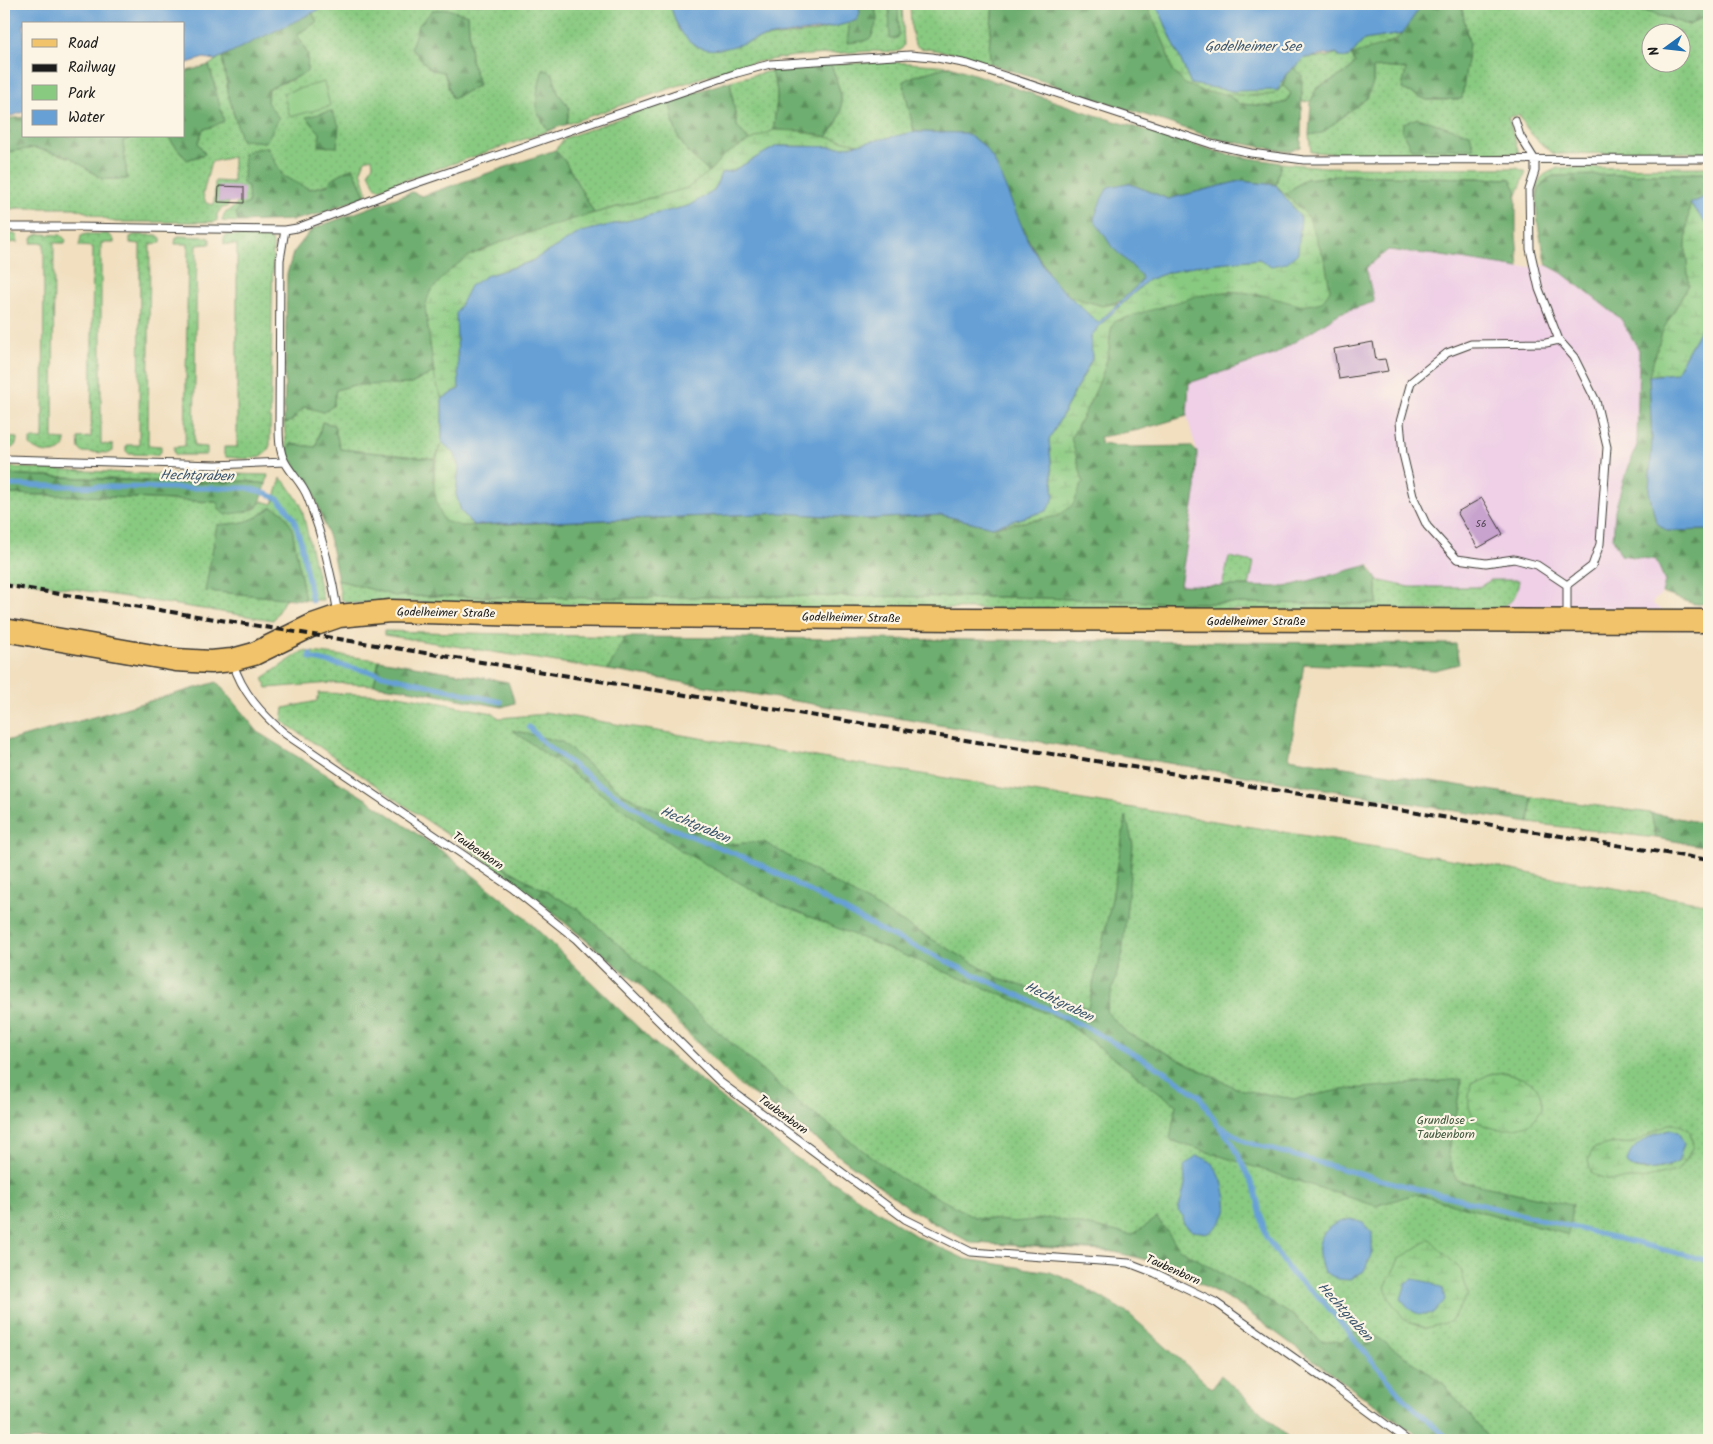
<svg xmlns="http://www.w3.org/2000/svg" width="1713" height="1444" font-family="Kalam,sans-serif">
	<defs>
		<pattern id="green-dots" width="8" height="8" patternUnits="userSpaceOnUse" patternTransform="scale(1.25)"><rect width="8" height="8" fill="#89ca81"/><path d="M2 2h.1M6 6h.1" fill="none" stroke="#76ad6f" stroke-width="1.8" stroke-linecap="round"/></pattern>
		<pattern id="forest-firs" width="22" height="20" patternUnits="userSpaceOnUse" patternTransform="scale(1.25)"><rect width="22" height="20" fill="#6eae6f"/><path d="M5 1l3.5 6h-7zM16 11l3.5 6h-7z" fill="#5a8d5a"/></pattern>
		<pattern id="wetland-marsh" width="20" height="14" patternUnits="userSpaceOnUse" patternTransform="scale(1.25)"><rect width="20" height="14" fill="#89ca81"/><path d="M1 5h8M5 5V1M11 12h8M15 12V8" fill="none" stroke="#76ad6f"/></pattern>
	</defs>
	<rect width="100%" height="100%" fill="#fcf5e5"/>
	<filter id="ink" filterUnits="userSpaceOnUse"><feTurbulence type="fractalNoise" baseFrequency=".02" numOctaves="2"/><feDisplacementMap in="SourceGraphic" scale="10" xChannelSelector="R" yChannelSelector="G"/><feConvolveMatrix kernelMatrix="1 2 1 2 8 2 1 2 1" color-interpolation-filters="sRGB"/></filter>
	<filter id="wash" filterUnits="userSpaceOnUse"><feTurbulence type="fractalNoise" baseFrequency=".0096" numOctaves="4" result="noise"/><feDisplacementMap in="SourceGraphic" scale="20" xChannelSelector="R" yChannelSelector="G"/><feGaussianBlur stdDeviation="1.12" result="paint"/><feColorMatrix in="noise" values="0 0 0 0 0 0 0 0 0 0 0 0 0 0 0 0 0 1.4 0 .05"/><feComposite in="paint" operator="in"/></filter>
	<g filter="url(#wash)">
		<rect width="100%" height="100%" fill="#f1dfbf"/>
		<path fill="#efd0e6" d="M1388,250L1435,255L1519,268L1547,265L1562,273L1621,319L1639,350L1637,445L1623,482L1615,510L1621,555L1656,560L1665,581L1662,593L1652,603L1664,612L1490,611L1491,580L1479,587H1409L1377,580L1371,565L1285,587L1249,586L1254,562L1229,557L1222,586L1180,585L1196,488L1197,452L1187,416L1189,383L1274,355L1340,313L1374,302L1366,268Z"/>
		<path fill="url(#green-dots)" stroke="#52734e" fill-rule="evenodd" d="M331,4L343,7L349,5L356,7L363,6L364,4H418L421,7L427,5V4H670L679,31L728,47L762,38L814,32L848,23L849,27L871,38L876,21L875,4H902L904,45L901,50L895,52L872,51L796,56L756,62L709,75L567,124L569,107L558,93L553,74L537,111L548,131L379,189L375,187L369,172L373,164L372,158L365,160L361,170L367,191L365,196L353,167L329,184L309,189L283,176L267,147L248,186L249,203L240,207L236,212L238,222L222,221L225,213C237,208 241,199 244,187H219V202H229L227,207L222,208L217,214V221L214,222H115L74,208H18L4,210V152L35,148L70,157L102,179H127L123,141L136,136H167L187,160L205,154L197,143L203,128L212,127L216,89L209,65L222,56L229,97L241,139L267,102L268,90L278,84L292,80L308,55L297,34L317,22L312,12ZM468,15L471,60L479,85L452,99L444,72ZM233,157V182L215,181L214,205L206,203L203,194L211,162Z
			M910,4H993L989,48L991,64L961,54L920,48L915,45L911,27Z
			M1461,4H1636L1638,9L1689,25L1709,14V152L1554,154C1539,142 1527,133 1520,115L1508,117L1519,153L1378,156L1311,152L1309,135L1322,132L1373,83V69L1379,67L1407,69L1402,89L1427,100H1448L1469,44ZM1650,32H1680V62H1650Z
			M1338,53L1339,57L1348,58L1351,55L1355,62L1349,71L1317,88L1311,101L1302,102V93L1294,68L1305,58L1326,57Z
			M894,62L950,66L914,76L903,82L914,132L862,145L827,137C850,109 841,95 831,64Z
			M770,71C783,94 774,106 774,130L749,141L737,126L730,81Z
			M1283,86L1291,93L1286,102L1271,106L1240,104L1225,93L1253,96L1275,94Z
			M670,100C674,137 681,148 709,172L688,188L594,213L565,161L555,150L565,138Z
			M1281,163L1326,167L1517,168L1526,172L1516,198V190L1510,179L1344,175L1306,179L1285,194L1276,185Z
			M1709,167V173L1553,176L1543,183L1537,198C1537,178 1540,176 1558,168Z
			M4,234H15L17,236L18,242L6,243L4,437L17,438C17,447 12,449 4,449Z
			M38,234L61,235L66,240L65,243H54L53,439L66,440C66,458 38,455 30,445V439H43L44,243H31L33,237Z
			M86,234H109L114,240V243H101V444L113,445V451L109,453L82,452L79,449L78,438L91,437L93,247L79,246L81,236Z
			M134,235H157L161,238V243L150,244L148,445L161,446V452L157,455L129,454L126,451V445H139L140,244L130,243V237Z
			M226,235L262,236L267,237L273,243L270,445C264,464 242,458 226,457L224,455V447H237V245L224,244V238Z
			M178,236L208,237L210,239V244L197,245L194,446L207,447V454L205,455H176L174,453V447L185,446L188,244H175L176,238Z
			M434,372L442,399V442L435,459L340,449L334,425L322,422L316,447L291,444L287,453L284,423L292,421L304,407L333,406L336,390L354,385L411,384Z
			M4,467L209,477L231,474L268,475L266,484L248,481L176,482L4,474Z
			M281,478L288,485L301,505L323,600H305L292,528L272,507C251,523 243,523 217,525L206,591L286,598L273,620L4,578V494L86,496L217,502L220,510L255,509L262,501L273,504Z
			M1229,557L1254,562L1249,586H1222Z
			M338,580L395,596L633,598L764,596L1013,597L1181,603L1377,604V580L1409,587H1479L1491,580H1519C1516,601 1510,605 1490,611L761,608L421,602L352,603L346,602L341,599Z
			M384,631L625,637L608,670L384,635Z
			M303,651L379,660L374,685L332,683L267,688L263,678Z
			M319,693L399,695L493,713L499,718L545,714L544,712C858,765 1173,814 1488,865L1537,875L1709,904V1440H1426L1274,1326L1153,1254L1017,1246L965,1239L934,1224L737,1083L639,984L505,874L282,721L284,708L317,701Z
			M1532,797L1651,813L1656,838L1529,823Z"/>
		<path fill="url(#forest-firs)" stroke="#456546" d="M858,4H875L877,21L871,38L864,41L847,43L849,27L848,23L857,20L860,13Z
			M889,4H898V5L899,36L895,39H890Z
			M993,4H1146L1165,45L1172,70L1185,84L1205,92L1225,93L1240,104L1271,106L1287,102L1291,93L1283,86L1286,74L1294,68L1302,75L1301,147L1291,151H1285L1217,139L991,64L989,48Z
			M1419,4H1461L1469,44L1462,99L1427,100L1402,89L1406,69L1379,67L1373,69V83L1367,98L1322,133L1309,135L1311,101L1317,88L1349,71L1355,62L1351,55L1366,49L1395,41L1418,8Z
			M1636,4H1709V14L1689,25L1638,9Z
			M447,9L468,15L471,60L479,85L452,99L444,72L431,70L411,48L418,26L433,10Z
			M312,12L317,22L297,34L308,55L307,72C294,79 280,82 268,90L267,102L279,118L266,142L241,140L229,97L222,56Z
			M831,64C841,95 850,109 827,137L800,131L774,130C774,106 783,94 770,71Z
			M209,65L224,121L212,127L203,129L198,143L205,154L187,160L167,136H184V72Z
			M950,66L1098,116L1225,154L1281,163L1276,185L1240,181L1168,199L1128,183L1140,274L1142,278L1139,284L1121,301L1102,306L1068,296L1053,281L965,133L914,132L903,82L914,76Z
			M543,68L553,74L558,93L569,107L567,124L548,131L537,111V93Z
			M730,81L737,126L749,141L724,156L709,172C681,148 674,137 670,100Z
			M331,111L339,125L337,147L319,146L320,133L306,117Z
			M24,117V136H136L123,141L127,179H102L70,157L35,148L4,152V119Z
			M1418,118L1470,134L1474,149H1411L1402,131L1403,123Z
			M267,147L283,176L309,189L329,185L331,179L353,167L365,196L319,214L294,220L238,222L236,212L240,207L249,203L248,186L243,184L244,153L251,150Z
			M555,150L565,161L594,213L508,239L469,256L425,306L434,372L411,384L354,385L336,390L333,406L324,412L304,407L292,421L284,423L287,274L293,253L312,229L412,192L422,196Z
			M1709,173V195L1690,204L1687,229L1686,249L1689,285L1663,330L1649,376L1652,441L1649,490L1656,522L1667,531L1709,530V604H1694L1662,593L1665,581L1656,560L1621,555L1613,539L1615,510L1623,482L1637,445L1639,350L1621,319L1562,273L1547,265C1542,244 1529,201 1543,183C1545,180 1550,178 1553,176Z
			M1344,175L1510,179L1516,190V234L1519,268L1435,255L1388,250L1366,268L1374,302L1340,313L1274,355L1189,383L1187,416L1139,430L1100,437V444L1127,447L1191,446L1197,452L1196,488L1180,585L1285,587L1369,565L1377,580V604L1181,603L1013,597L764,596L633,598L395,596L338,580L330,541L315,497L287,453L291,444L316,447L322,422L334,425L340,449L435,459L433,481L461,526L785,513L866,519L942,515L992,527L1058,516L1083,482L1071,438C1085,411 1102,384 1108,354C1111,341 1108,330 1115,321C1149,310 1197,291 1231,292C1256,292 1280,298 1303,306L1330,290L1325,261L1308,216L1285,194L1306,179Z
			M4,474L178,483L248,481L266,484C259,514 253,510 225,515L220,510L217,502L86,496L4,494Z
			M272,507L283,512L292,528L305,600L205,591L217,525C243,523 251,523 272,507Z
			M625,637L1456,644L1459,664L1435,670L1304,664L1289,758L1532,797L1529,823L608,670Z
			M379,660L508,682L515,703L502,707L404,689L374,685Z
			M217,682L259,733L371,802L449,856L520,913L652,1041L789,1153L916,1236L965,1259L1050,1272L1079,1284L1129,1314L1212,1388L1221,1375L1291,1440H4V739L12,740Z
			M512,730L562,742L622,793L728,844L764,842L999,978L1088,1008L1112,898L1126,816L1133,845L1122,957L1106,1011L1127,1033L1238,1089L1294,1099L1340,1090L1462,1079L1448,1153L1456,1180L1572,1205L1569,1235L1415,1194L1376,1206L1170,1140L1176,1105L1061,1019L780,905L678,849Z
			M1651,813L1709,824V847L1656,838Z
			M500,865L578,909L802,1105L900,1178L975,1217L1014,1222L1052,1218L1132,1235L1157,1218L1180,1249L1294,1316L1321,1341H1343L1363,1327L1443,1383L1490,1440H1427L1402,1425L1230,1299L1159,1263L1106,1250L971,1243L912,1210L739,1082L659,1002Z"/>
		<path fill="url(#wetland-marsh)" stroke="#52734e" fill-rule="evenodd" d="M1146,4H1154L1160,12L1191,84L1286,74L1283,86L1275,94L1253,96L1205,92L1185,84L1172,70L1165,45Z
			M1402,34C1389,47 1368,48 1351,55L1364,40Z
			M774,130L800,131L862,145L845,147L777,146L734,170L721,173L714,191L688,206L581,232L530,262L486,276L460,375L459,389L442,399L435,379L425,306L430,292L450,270L469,256L508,239L584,216L688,188L709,172L723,156L749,141Z
			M1276,185L1308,216L1325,261L1330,290L1322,302L1303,306L1258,294L1230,291L1197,296L1115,321C1108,330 1111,342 1108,354C1102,384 1085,411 1071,438L1083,481L1073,505L1058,516L992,527L1046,511L1054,496L1049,440L1092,360L1091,336L1106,319L1148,280L1167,273L1198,265L1259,259L1301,218Z
			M1690,204L1709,227V313L1676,373L1649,376L1663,330L1689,285L1686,249L1687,229Z
			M1068,296L1102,306L1118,303L1098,324Z
			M442,442L455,454L459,468L456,494L461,511L473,525L461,526L444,521C431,495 431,469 442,442Z
			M1505,1072C1528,1081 1542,1081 1542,1109C1538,1114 1534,1121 1529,1124C1511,1132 1478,1133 1470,1110C1467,1101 1470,1092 1471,1083L1490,1074Z
			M1668,1124H1679L1690,1131L1693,1146L1687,1158L1677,1171L1643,1179L1609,1180L1592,1174L1588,1161L1592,1149L1609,1144L1633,1143ZM1628,1158L1670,1166C1660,1168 1624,1177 1628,1158Z
			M1430,1239L1461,1270L1468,1294L1450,1322L1426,1328L1405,1320L1390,1300L1385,1287L1399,1259Z"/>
		<path fill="#89ca81" stroke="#52734e" d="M324,82L330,106L290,117L283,93Z"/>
		<path fill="#66a0d5" stroke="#415e78" d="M4,4H331L215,60L204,58L184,64V24H24V112L4,118Z
			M670,4H858L860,13L857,20C826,32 794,31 762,38C742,42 715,57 695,45C679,35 675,21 670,4Z
			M1154,4H1419L1418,10L1402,34L1364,40L1348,58L1339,57L1337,53L1305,58L1286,74L1278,90L1233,91L1191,84L1160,12Z
			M914,132L965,133L982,144L994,160L1028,241L1053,281L1098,323L1139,284L1142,278L1140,274L1112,247L1094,219L1101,200L1108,187L1128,183L1168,199L1240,181L1276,185L1301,218L1298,253L1286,263L1271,266L1259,259L1198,265L1167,273L1148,280L1106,319L1091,336L1092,359L1049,440L1054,496L1052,503L1046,511L992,527L942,515L866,519L785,513L473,525L461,511L456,494L459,468L455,454L442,442V399L459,389L456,314L470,286L486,276L530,262L581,232L688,206L714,191L721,173L734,170L777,146L845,147Z
			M1709,195V227L1690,204Z
			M1709,313V530L1667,531L1656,522L1649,491L1652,441L1649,376L1676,373Z
			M1670,1129L1678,1132L1684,1144L1678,1162C1667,1168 1634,1176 1627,1162C1630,1144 1654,1133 1670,1129Z
			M1196,1156C1217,1158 1224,1183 1226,1201C1226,1204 1227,1209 1226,1212C1223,1221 1216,1228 1209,1233L1192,1231L1184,1224L1183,1216L1178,1211L1185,1185L1184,1166Z
			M1351,1219L1363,1223L1372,1233V1253L1364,1271L1349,1280L1338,1279L1324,1272C1318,1256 1314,1241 1329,1228C1334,1223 1344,1221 1351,1219Z
			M1413,1279L1428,1282L1443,1289L1445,1300L1434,1313C1415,1316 1413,1313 1401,1299L1406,1283Z"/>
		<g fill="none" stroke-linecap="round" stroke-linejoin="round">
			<path stroke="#66a0d5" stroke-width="5" d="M4,485L173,488H248L262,492L277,498L285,506L294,519L301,542L312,601
				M310,654V658L501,702
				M529,727L545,744L596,782L661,824L758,863L886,933L1084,1026L1166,1072L1199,1096L1217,1124L1232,1142L1255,1190L1266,1237L1292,1274L1321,1299L1404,1399L1450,1440
				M1222,1127L1246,1142L1374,1178L1709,1261"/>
		</g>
		<g id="blocks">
			<path fill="#c7a3ce" d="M219,186L244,187V203L218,202Z
				M1373,342L1376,360L1385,359L1388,371L1339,379L1334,349Z
				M1482,498L1503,534L1478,548L1457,512Z"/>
		</g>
	</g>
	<g filter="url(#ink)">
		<use href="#blocks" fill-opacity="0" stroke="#3c3934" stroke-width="1"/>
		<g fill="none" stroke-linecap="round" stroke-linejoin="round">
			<defs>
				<path id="service" d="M1515,120L1520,136L1535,160V171L1529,190L1530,249L1539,289L1559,340L1574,357L1596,401L1607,447L1600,544L1592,566L1567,585
					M4,227H73L285,230L297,228L411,185L737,73L770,64L910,55L932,57L968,64L1211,144L1251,153L1304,160L1709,159
					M285,230L280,260L279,425C279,437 279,451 285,462C292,475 303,484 308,498C322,535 332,575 338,614
					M1559,340L1546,343L1471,344L1447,353L1411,382L1400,422L1403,454L1413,496L1427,526L1457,559L1486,563L1514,559L1537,565L1567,585
					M7,459L216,465L285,462
					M1567,617V585
					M233,663C242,692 261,713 284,733L512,888L576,939L720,1082L905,1219L971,1252L1129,1263L1155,1273L1215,1302L1334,1386L1407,1440"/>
				<path id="primary" d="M4,630L176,660L211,662L232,660L254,654L313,625L339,616L390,611L527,615L959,619L1709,621"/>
			</defs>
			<use href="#service" stroke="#3c3934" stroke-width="9"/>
			<use href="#primary" stroke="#3c3934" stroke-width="25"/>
			<use href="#service" stroke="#fff" stroke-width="7"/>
			<use href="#primary" stroke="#f1c36a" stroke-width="22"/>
			<path stroke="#1c1c1c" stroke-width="4" stroke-dasharray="8 4" stroke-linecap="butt" d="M4,585L1709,860"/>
		</g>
	</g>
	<g text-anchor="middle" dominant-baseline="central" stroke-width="4.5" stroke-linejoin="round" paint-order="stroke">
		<g font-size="10" fill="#473e48">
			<text x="1481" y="524">56</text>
		</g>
		<g font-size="12" fill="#1c1c1c" stroke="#fcf5e5">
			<text transform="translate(446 613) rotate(1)">Godelheimer Straße</text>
			<text transform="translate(851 618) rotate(1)">Godelheimer Straße</text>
			<text x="1256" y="621">Godelheimer Straße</text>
			<text transform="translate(478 851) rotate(34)">Taubenborn</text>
			<text transform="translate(783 1115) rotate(36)">Taubenborn</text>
			<text transform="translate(1173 1270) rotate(24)">Taubenborn</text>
		</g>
		<g font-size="12" fill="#42593f" stroke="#fcf5e5">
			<text x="1446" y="1120">Grundlose -<tspan x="1446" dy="14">Taubenborn</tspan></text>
		</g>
		<g font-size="14" font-style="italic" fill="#3d576f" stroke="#fcf5e5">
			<text x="1253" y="47">Godelheimer See</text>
			<text transform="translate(197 476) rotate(1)">Hechtgraben</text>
			<text transform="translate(695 825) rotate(23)">Hechtgraben</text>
			<text transform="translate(1059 1002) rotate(26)">Hechtgraben</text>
			<text transform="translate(1345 1312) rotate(48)">Hechtgraben</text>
		</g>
	</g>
	<rect width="1713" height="1444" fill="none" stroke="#fcf5e5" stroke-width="20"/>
	<rect x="22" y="22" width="162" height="115" fill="#fcf5e5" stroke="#a29e95"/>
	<rect x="32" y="39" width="25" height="8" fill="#f1c36a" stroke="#a29e95"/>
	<text x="68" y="48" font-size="15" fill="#1c1c1c">Road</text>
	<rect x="32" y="64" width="25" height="8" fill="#1c1c1c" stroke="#a29e95"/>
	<text x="68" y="72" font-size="15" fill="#1c1c1c">Railway</text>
	<rect x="32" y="85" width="25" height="15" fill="#89ca81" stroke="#a29e95"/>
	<text x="68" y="98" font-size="15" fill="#1c1c1c">Park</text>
	<rect x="32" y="110" width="25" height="15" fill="#66a0d5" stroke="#a29e95"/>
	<text x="68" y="122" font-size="15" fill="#1c1c1c">Water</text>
	<g transform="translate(1666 48) rotate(255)"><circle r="24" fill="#fcf5e5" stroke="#a29e95"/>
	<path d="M0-4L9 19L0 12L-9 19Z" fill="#1f6fb2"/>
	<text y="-8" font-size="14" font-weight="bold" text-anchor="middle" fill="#1c1c1c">N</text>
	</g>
</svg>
